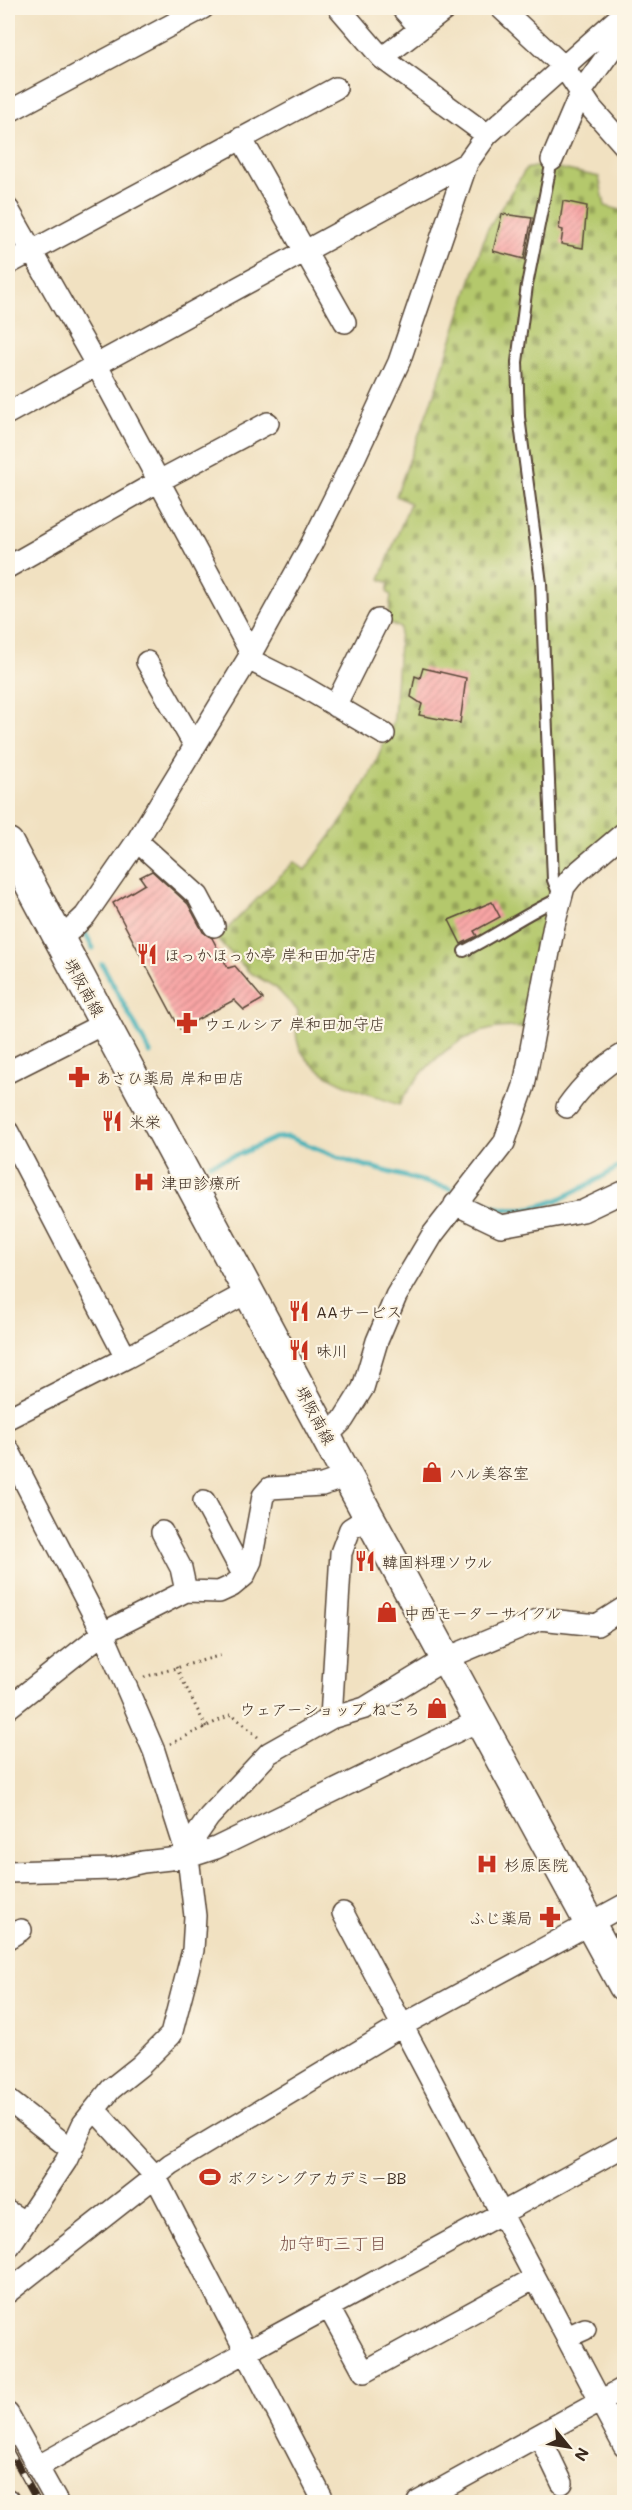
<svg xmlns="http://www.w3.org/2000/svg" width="632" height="2510" font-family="Mali,'Klee One',sans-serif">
	<defs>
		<pattern id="cemetery-stones" width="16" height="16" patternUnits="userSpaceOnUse" patternTransform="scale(1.5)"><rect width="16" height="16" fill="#b4c86c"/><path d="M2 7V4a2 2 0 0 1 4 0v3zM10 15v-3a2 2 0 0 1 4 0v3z" fill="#94a358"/></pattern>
		<pattern id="building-hatch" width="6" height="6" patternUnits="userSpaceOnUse" patternTransform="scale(1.5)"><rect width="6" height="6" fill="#f9a5a5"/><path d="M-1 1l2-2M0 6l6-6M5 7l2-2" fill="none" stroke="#cb8786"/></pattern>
	</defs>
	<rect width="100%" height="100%" fill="#fcf5e5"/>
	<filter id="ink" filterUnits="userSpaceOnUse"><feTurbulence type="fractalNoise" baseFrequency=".0167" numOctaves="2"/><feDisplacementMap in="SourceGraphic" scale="12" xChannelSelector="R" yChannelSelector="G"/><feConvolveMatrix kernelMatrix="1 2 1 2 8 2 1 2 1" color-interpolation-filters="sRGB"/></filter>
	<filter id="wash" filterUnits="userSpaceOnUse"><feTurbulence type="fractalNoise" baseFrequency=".008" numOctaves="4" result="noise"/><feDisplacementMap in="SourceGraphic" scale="24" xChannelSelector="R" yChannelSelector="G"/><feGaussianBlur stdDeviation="1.35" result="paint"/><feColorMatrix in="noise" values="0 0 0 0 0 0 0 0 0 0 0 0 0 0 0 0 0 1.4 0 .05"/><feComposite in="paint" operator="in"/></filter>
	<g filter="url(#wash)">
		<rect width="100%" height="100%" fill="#f1e1c1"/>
		<path fill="url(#cemetery-stones)" stroke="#787945" stroke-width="1.5" d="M543,165L599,177L605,206L624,211V839L562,879L550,896L530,1029C473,1018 427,1058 399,1105C368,1093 304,1077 297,1039C295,1031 298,1019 298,1011L275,987L249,972L217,939L294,862L305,870L347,814L374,767L394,719L400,628L388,622L391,595L387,592L389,583L380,579L410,503L396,496L437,386L487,230L526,169Z"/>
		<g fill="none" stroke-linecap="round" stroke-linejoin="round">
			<path stroke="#3fb0b7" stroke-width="5" d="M83,929L93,948
				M102,964L150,1053
				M210,1164L242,1153L275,1138L288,1137L348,1161L451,1189
				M469,1195C479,1199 489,1206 499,1208C544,1216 587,1185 624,1164"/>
		</g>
		<g id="blocks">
			<path fill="url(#building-hatch)" d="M563,201L587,206L583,248L561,244L563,230L559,229Z
				M502,214L532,218L524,259L493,251Z
				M423,668L466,678L460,723L419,715L422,704L411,697L415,676L420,678Z
				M152,871L188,904L203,932L212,938L228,968L235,966L263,999L244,1010L234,1000L180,1029L113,903L145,884L140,877Z
				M492,902L500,917L474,931L477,936L461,944L449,920Z"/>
		</g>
	</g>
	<g filter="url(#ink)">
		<use href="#blocks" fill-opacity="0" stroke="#564536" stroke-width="1.5"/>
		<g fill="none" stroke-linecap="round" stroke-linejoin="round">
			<defs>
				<path id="service" d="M464,951C497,935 526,913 560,898L553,880L541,583L519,417L517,362L527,285L552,160"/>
				<path id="minor" d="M339,8L382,58L487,135
					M402,8L420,28
					M501,8L563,66L592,109L624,145
					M382,58L447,8
					M8,112L203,8
					M241,138L345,322
					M552,160L581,92L624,32
					M8,209L96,364L251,653
					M8,264L336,88
					M8,413L467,163L487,135L624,13
					M8,567L159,481L268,423
					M248,659L302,686L384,734
					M147,662L195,746
					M335,706L378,620
					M137,841L198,896L214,926
					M60,940L85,916L137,841L248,659L311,545L353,461L399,362L467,163
					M8,1072L105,1023
					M567,1107C583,1084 600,1068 624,1054
					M8,1132L126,1358
					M455,1204L501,1226L583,1211L621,1193L624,1196
					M8,1418L126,1358L250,1291
					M327,1436L343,1420L363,1388L377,1341L396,1296L433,1234L504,1143L524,1086L554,925L564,887L572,877L624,833
					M8,1449L103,1633L154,1751L188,1857L195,1916L193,1950L171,2035L140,2066L111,2089L83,2124L66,2161L8,2248
					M204,1501L244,1576
					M162,1532L181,1568L186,1591
					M8,1708L103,1633L186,1591L219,1592L232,1586L244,1576L251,1561L263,1496L270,1488L322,1485L348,1476
					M331,1718L341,1553L350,1529L369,1517
					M186,1850L209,1817L269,1753L331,1718L365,1708L447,1658L540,1619L597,1625L624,1608
					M8,1872L113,1869L143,1862L188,1857L216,1848L480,1720
					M343,1913L624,2446
					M8,1938L21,1930
					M8,2100L72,2150
					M95,2110L155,2176L324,2502
					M8,2212L25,2222
					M8,2292L171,2164L403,2025L624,1905
					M329,2308L364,2372L535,2278
					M567,2337L585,2329
					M8,2414L57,2502
					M539,2435L562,2483
					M37,2467C232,2358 429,2254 624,2146
					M8,2500L9,2502
					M418,2502L624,2388"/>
				<path id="secondary" d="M8,843L369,1517L624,1986"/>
			</defs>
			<use href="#service" stroke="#564536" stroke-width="14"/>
			<use href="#minor" stroke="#564536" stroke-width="24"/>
			<use href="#secondary" stroke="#564536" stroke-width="33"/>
			<path stroke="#564536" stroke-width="3" stroke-dasharray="1.5 4.5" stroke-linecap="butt" d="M176,1667L206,1727
				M144,1677L222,1655
				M170,1744L232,1714L259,1738"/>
			<use href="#service" stroke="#fff" stroke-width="10"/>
			<use href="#minor" stroke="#fff" stroke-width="21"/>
			<use href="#secondary" stroke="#fff" stroke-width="30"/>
			<defs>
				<path id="rail" d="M8,2447L38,2502"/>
			</defs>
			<use href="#rail" stroke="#3b2a1e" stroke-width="7"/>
			<use href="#rail" stroke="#fcf5e5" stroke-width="4.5" stroke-dasharray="14" stroke-linecap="butt"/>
		</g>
	</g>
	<defs>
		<symbol id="restaurant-bare" viewBox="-9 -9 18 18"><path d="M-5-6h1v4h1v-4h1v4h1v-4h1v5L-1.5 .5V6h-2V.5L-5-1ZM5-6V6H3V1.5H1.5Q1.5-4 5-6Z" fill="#c8321e" stroke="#fcf5e5" stroke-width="2.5" paint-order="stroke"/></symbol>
		<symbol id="pharmacy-bare" viewBox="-9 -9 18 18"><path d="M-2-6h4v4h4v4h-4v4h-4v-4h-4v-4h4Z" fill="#c8321e" stroke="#fcf5e5" stroke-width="2.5" paint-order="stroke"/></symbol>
		<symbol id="hospital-bare" viewBox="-9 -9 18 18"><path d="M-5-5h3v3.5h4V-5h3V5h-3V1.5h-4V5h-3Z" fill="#c8321e" stroke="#fcf5e5" stroke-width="2.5" paint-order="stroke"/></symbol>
		<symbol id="shop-bare" viewBox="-9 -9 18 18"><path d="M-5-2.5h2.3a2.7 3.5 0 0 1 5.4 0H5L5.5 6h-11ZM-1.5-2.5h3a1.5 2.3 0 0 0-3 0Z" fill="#c8321e" stroke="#fcf5e5" stroke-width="2.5" paint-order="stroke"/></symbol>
		<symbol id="stadium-bare" viewBox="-9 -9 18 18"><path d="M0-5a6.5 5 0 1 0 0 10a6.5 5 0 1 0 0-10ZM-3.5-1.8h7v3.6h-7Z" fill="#c8321e" stroke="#fcf5e5" stroke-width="2.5" paint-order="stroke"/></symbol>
	</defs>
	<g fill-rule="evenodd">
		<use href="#restaurant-bare" x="132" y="939" width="30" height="30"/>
		<use href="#pharmacy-bare" x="172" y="1008" width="30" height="30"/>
		<use href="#pharmacy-bare" x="64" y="1062" width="30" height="30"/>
		<use href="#restaurant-bare" x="97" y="1106" width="30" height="30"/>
		<use href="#hospital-bare" x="129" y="1167" width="30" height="30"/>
		<use href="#restaurant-bare" x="284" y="1296" width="30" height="30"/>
		<use href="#restaurant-bare" x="284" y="1335" width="30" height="30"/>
		<use href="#shop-bare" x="417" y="1457" width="30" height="30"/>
		<use href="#restaurant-bare" x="350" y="1546" width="30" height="30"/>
		<use href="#shop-bare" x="372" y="1597" width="30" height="30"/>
		<use href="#shop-bare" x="422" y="1693" width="30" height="30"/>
		<use href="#hospital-bare" x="472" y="1849" width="30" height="30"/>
		<use href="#pharmacy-bare" x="535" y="1902" width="30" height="30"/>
		<use href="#stadium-bare" x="195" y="2162" width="30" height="30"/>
	</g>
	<g text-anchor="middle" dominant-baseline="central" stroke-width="4.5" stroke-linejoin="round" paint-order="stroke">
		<g font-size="16" fill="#3b2a1e" stroke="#fcf5e5" text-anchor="start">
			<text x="164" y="954">ほっかほっか亭 岸和田加守店</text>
			<text x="204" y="1023">ウエルシア 岸和田加守店</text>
			<text x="96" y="1077">あさひ薬局 岸和田店</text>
			<text x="129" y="1121">米栄</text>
			<text x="161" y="1182">津田診療所</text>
			<text x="316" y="1311">AAサービス</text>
			<text x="316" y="1350">味川</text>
			<text x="449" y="1472">ハル美容室</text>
			<text x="382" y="1561">韓国料理ソウル</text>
			<text x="404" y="1612">中西モーターサイクル</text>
			<text x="420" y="1708" text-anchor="end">ウェアーショップ ねごろ</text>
			<text x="504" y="1864">杉原医院</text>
			<text x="533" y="1917" text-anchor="end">ふじ薬局</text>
			<text x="227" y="2177">ボクシングアカデミーBB</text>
		</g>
		<g font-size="16" fill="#3b2a1e" stroke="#fcf5e5">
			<text transform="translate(85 987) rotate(61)">堺阪南線</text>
			<text transform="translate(316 1415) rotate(62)">堺阪南線</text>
		</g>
		<g font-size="18" fill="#7e554d" stroke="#fcf5e5">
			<text x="333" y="2243">加守町三丁目</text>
		</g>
	</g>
	<rect width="632" height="2510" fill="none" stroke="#fcf5e5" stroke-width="30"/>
	<g transform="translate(569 2447) rotate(120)" stroke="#fcf5e5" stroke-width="4.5" paint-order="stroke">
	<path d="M0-4.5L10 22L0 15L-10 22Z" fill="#3b2a1e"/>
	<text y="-9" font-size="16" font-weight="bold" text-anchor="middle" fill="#3b2a1e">N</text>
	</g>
</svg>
